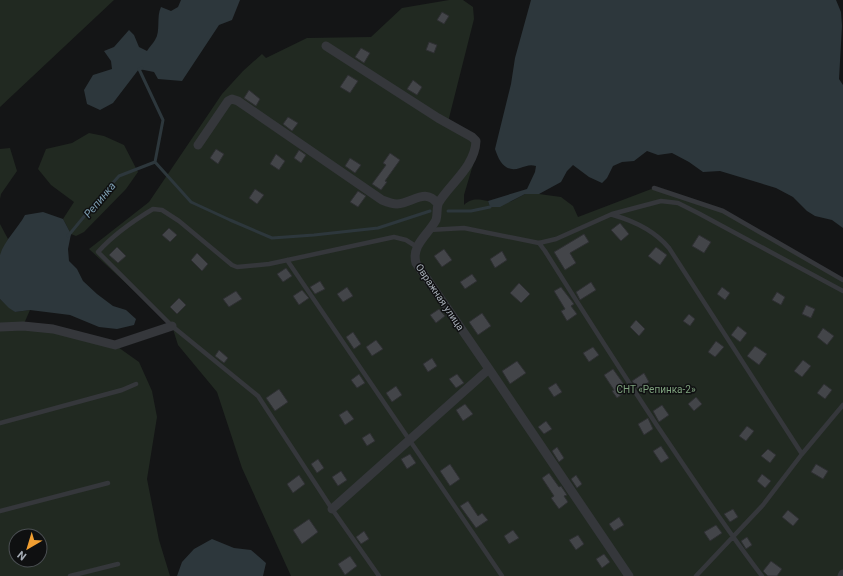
<svg xmlns="http://www.w3.org/2000/svg" width="843" height="576" font-family="Roboto,sans-serif">
	<rect width="100%" height="100%" fill="#141516"/>
	<path fill="#212921" fill-rule="evenodd" d="M0,0H114L0,107Z
		M449,0H463L473,7L474,19L448,122L480,141L464,195V205C471,198 478,199 488,201L490,207L512,201L525,194H539L561,197L573,206L578,217L654,188L723,211L843,280V576H291L242,468L217,392L178,345L172,326L89,249L149,202L222,94L243,71L262,54L266,58L307,38L371,37L402,8Z
		M89,133L104,136L124,145L138,172L126,189L84,232L76,236L71,234L63,219L74,202L51,185L38,169L46,149L72,143Z
		M10,148L17,171L1,194L0,199V149Z
		M0,224L8,239L0,256Z
		M0,299L2,301L15,312L30,310L23,326L115,345L139,362L152,391L157,417L147,479L159,540L170,576H0ZM16,536H40V560H16Z"/>
	<path fill="#2d373c" d="M181,0H240L232,20L219,25L182,81L158,79L154,72L139,69L113,103L100,110L87,104L84,90L93,75L112,69L111,61L104,51L114,47L129,30L134,35L139,47L147,51C149,47 153,44 155,40C161,31 156,17 161,7L171,11L178,7Z
		M531,0H836L841,12L842,26L839,79L843,85V228L832,220L815,216L807,211L793,197L776,188L720,171L703,172L689,162L672,153L658,155L647,151L634,161L622,162L613,166L607,178L602,183L589,177L573,165L567,171L561,182L539,194H525L500,207H490L488,201L527,189L535,172L536,166C530,164 526,166 520,168C505,173 499,161 495,149L511,84L515,58Z
		M43,212L63,219L71,234L68,249L69,261L77,269L83,281L97,294L113,306L126,310L136,319L134,325L117,329L99,327L70,315L30,310L15,312L9,308L0,299C0,289 0,263 0,255C4,241 18,228 25,215Z
		M212,539L234,548L251,550L266,563L263,576H177L182,562L194,549Z"/>
	<g fill="none" stroke-linecap="round" stroke-linejoin="round">
		<path stroke="#2d373c" stroke-width="3" d="M155,162L191,202L230,220L272,238L314,235L378,228L430,211
			M448,211H471L490,207
			M68,236L101,196L119,176L155,162L163,120L139,69L142,68"/>
	</g>
	<path fill="#434549" stroke="#2e2f32" d="M442,12L449,16L444,24L437,20Z
		M429,42L437,45L434,53L426,50Z
		M361,48L370,53L364,63L355,57Z
		M348,75L358,81L350,93L340,87Z
		M413,80L422,87L417,95L407,89Z
		M249,90L260,99L256,106L244,98Z
		M288,117L298,123L292,131L283,124Z
		M216,149L224,154L218,164L210,158Z
		M299,150L306,155L301,163L294,158Z
		M390,153L400,160L385,181L387,182L381,190L372,184L386,165L383,163Z
		M276,154L285,161L279,170L270,164Z
		M350,158L361,165L355,173L345,166Z
		M255,189L264,195L257,204L249,198Z
		M358,191L366,196L358,207L350,202Z
		M620,223L629,234L621,241L611,230Z
		M169,228L177,235L170,242L162,235Z
		M584,234L589,242L570,253L576,263L565,270L554,252Z
		M699,235L711,242L704,253L692,246Z
		M117,247L126,256L118,263L109,255Z
		M656,247L667,255L660,265L648,256Z
		M444,249L452,260L442,267L434,256Z
		M502,251L507,260L495,268L490,259Z
		M197,253L208,264L202,271L191,260Z
		M286,268L292,276L283,282L277,274Z
		M472,274L477,281L465,289L460,282Z
		M320,281L325,289L315,294L310,287Z
		M591,282L596,290L580,300L576,292Z
		M519,283L530,294L521,303L510,293Z
		M347,287L353,296L343,302L337,294Z
		M561,287L574,304L571,306L577,314L567,321L561,311L565,309L554,291Z
		M722,287L730,293L725,300L717,294Z
		M302,290L309,298L299,305L293,296Z
		M236,291L242,299L229,307L223,299Z
		M777,292L785,297L781,305L772,300Z
		M179,298L186,305L177,314L170,307Z
		M806,305L815,309L811,318L802,314Z
		M439,309L445,316L436,323L430,315Z
		M482,313L491,326L478,335L469,322Z
		M689,314L695,319L690,326L683,321Z
		M636,320L645,329L639,336L630,327Z
		M738,326L747,333L740,342L731,335Z
		M823,328L834,336L827,345L817,337Z
		M353,332L361,344L354,349L346,337Z
		M376,340L383,349L372,356L366,347Z
		M716,341L724,347L715,357L708,352Z
		M755,346L767,354L759,365L747,356Z
		M593,347L599,355L589,362L583,353Z
		M219,350L228,358L224,363L215,356Z
		M432,358L437,366L428,372L423,364Z
		M803,360L811,366L802,377L794,371Z
		M517,361L526,373L510,384L502,371Z
		M613,369L628,390L617,398L612,391L614,390L604,375Z
		M644,373L649,382L638,389L632,381Z
		M359,374L365,383L357,388L351,380Z
		M457,374L464,383L456,388L449,379Z
		M556,383L562,392L554,397L548,388Z
		M824,384L832,390L825,399L817,393Z
		M396,386L402,395L392,402L386,393Z
		M279,389L288,402L275,411L266,398Z
		M696,397L702,404L694,411L688,404Z
		M465,404L473,414L463,421L456,410Z
		M662,405L669,415L659,422L653,411Z
		M347,410L354,419L345,425L339,415Z
		M648,418L653,429L644,435L638,424Z
		M546,421L552,429L544,434L538,427Z
		M747,426L754,431L746,441L739,436Z
		M370,433L375,441L367,446L362,438Z
		M661,446L669,458L661,463L653,451Z
		M557,447L564,458L559,462L552,451Z
		M768,449L776,455L770,463L761,456Z
		M410,454L416,463L407,469L401,459Z
		M318,459L324,468L317,473L311,464Z
		M450,464L460,479L450,486L440,471Z
		M816,464L828,471L823,479L811,472Z
		M341,471L347,480L338,486L332,477Z
		M549,473L559,487L561,486L567,495L564,496L568,502L559,509L551,498L554,496L542,478Z
		M762,474L771,481L765,488L757,481Z
		M299,475L305,484L293,493L287,484Z
		M576,475L582,484L577,488L571,479Z
		M468,501L478,516L482,513L488,520L476,528L460,506Z
		M733,509L738,517L730,522L724,514Z
		M788,510L799,519L793,526L782,517Z
		M619,517L624,525L614,531L609,524Z
		M309,519L318,532L302,544L293,530Z
		M716,525L722,533L710,541L704,532Z
		M513,530L519,538L509,544L504,536Z
		M364,531L369,539L361,544L356,537Z
		M578,535L584,544L576,550L569,540Z
		M747,537L752,545L746,549L741,541Z
		M604,554L610,562L602,568L596,559Z
		M350,556L357,566L345,575L338,564Z
		M771,561L782,569L777,576H768L763,571Z"/>
	<g fill="none" stroke-linecap="round" stroke-linejoin="round">
		<path stroke="#35373b" stroke-width="4.5" d="M654,188L723,211L843,280
			M613,215C634,221 655,231 669,248L802,454
			M429,230L464,228L539,243L556,239L612,214L661,201L678,203L698,213L843,291
			M539,243L545,251C582,310 620,369 658,427C692,477 725,528 762,576
			M287,260L502,576
			M0,423L122,390L136,384
			M0,511L108,483
			M70,576L118,564
			M379,576L332,509L258,396L172,326L98,252C113,235 133,221 153,209L162,210L179,221L232,265L237,267L269,264L394,237L406,240L417,247
			M696,576L763,505L802,454L843,405"/>
		<path stroke="#35373b" stroke-width="9" d="M326,46L438,118L472,137L476,141C475,166 451,183 439,202C436,207 438,214 436,220C428,235 411,245 416,263L489,369L629,576
			M198,145L228,101L232,99L238,101L382,200C387,202 392,204 397,204C413,203 425,187 438,204
			M0,327L23,326L53,329L115,345L172,326
			M332,509L489,369
			M842,576L843,574"/>
	</g>
	<g text-anchor="middle" dominant-baseline="central" stroke-width="3" stroke-linejoin="round" paint-order="stroke">
		<g font-size="10" fill="#a6adb6" stroke="#0f1011">
			<text transform="translate(440 297) rotate(56)">Овражная улица</text>
		</g>
		<g font-size="10" fill="#7ea17d" stroke="#0f1011">
			<text x="656" y="389">СНТ «Репинка-2»</text>
		</g>
		<g font-size="11" font-style="italic" fill="#7d9eb1" stroke="#0f1011">
			<text transform="translate(100 200) rotate(-50)">Репинка</text>
		</g>
	</g>
	<g transform="translate(28 548) rotate(218)"><circle r="19" fill="#0f1011" stroke="#4b4f53"/>
	<path d="M0-3L7 15L0 10L-7 15Z" fill="#f19f32"/>
	<text y="-6" font-size="11" font-weight="bold" text-anchor="middle" fill="#a6adb6">N</text>
	</g>
</svg>
